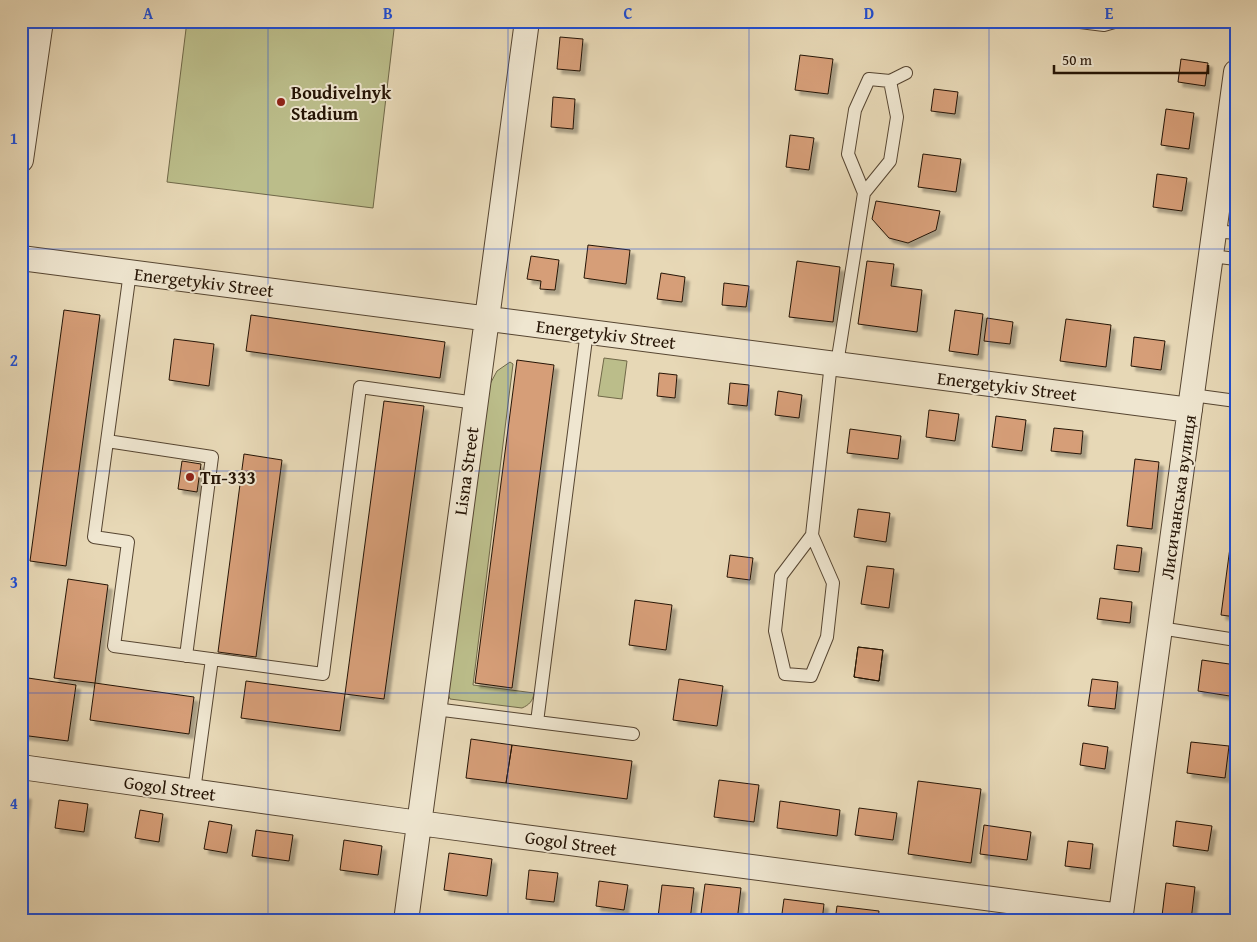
<svg xmlns="http://www.w3.org/2000/svg" width="1257" height="942" font-family="'Gentium Book Plus',serif">
	<defs>
		<filter id="shadow"><feDropShadow dx="4.5" dy="4.5" stdDeviation="1" flood-color="#0004"/></filter>
	</defs>
	<rect width="100%" height="100%" fill="#e7d8b6"/>
	<filter id="stains"><feTurbulence type="fractalNoise" baseFrequency=".004" numOctaves="4"/><feColorMatrix values="0 0 0 0 .2 0 0 0 0 .09 0 0 0 0 .02 0 0 0 .5 -.17"/></filter>
	<radialGradient id="worn" r=".72"><stop offset=".6" stop-color="#630" stop-opacity="0"/><stop offset="1" stop-color="#630" stop-opacity=".3"/></radialGradient>
	<path fill="#bbbd8a" stroke="#706848" d="M187,21H395L373,208L167,182Z
		M604,358L627,361L622,399L598,396Z
		M510,362L513,364L473,685L534,693C533,701 529,705 522,708L450,699L447,691L489,386L497,371Z"/>
	<path fill="#d69e78" stroke="#251405" filter="url(#shadow)" d="M560,37L583,39L580,71L557,69Z
		M800,55L833,59L828,94L795,90Z
		M1181,59L1208,63L1205,86L1178,82Z
		M934,89L958,92L955,114L931,111Z
		M553,97L575,99L573,129L551,127Z
		M1166,109L1194,113L1189,149L1161,145Z
		M790,135L814,138L809,170L786,167Z
		M923,154L961,159L956,192L918,187Z
		M1157,174L1187,178L1182,211L1153,207Z
		M876,201L940,211L936,230L908,243L889,238L872,219Z
		M588,245L630,250L626,284L584,278Z
		M531,256L559,260L555,290L540,289L541,281L527,279Z
		M797,261L840,267L833,322L789,317Z
		M867,261L894,264L891,286L922,290L917,332L858,324Z
		M661,273L685,277L682,302L657,299Z
		M724,283L749,286L746,307L722,305Z
		M64,310L100,315L66,566L30,561Z
		M955,310L983,314L978,355L949,351Z
		M251,315L445,342L440,378L246,351Z
		M987,318L1013,322L1010,344L984,341Z
		M1066,319L1111,325L1106,367L1060,361Z
		M1134,337L1165,341L1161,370L1131,366Z
		M174,339L214,344L209,386L169,380Z
		M517,360L554,365L512,688L475,683Z
		M659,373L677,375L675,398L657,396Z
		M730,383L749,385L747,406L728,404Z
		M778,391L802,395L799,418L775,415Z
		M384,401L424,406L384,699L345,694Z
		M929,410L959,414L955,441L926,437Z
		M996,416L1026,420L1022,451L992,447Z
		M1054,428L1083,431L1081,454L1051,451Z
		M850,429L901,436L898,459L847,453Z
		M244,454L282,460L256,657L218,652Z
		M1135,459L1159,462L1152,529L1127,526Z
		M182,461L201,464L197,492L178,489Z
		M858,509L890,513L886,542L854,537Z
		M1235,510H1236V617L1221,615Z
		M1117,545L1142,548L1139,572L1114,569Z
		M730,555L753,558L750,580L727,577Z
		M867,566L894,569L889,608L861,604Z
		M68,579L108,585L95,683L54,678Z
		M1100,598L1132,602L1130,623L1097,619Z
		M635,600L672,605L666,650L629,645Z
		M858,647L883,650L879,681L854,677Z
		M858,647L883,650L879,681L854,677Z
		M1202,660L1236,665V697L1198,691Z
		M21,677L76,685L68,741L21,735Z
		M679,679L723,686L717,726L673,720Z
		M1092,679L1118,682L1115,709L1088,706Z
		M246,681L345,694L340,731L241,718Z
		M95,683L194,697L189,734L90,720Z
		M471,739L512,745L506,783L466,778Z
		M1191,742L1229,746L1225,778L1187,773Z
		M1083,743L1108,747L1105,769L1080,765Z
		M512,745L632,761L627,799L506,783Z
		M719,780L759,785L754,822L714,817Z
		M918,781L981,789L971,863L908,854Z
		M21,794L27,795L23,829H21Z
		M59,800L88,804L84,832L55,828Z
		M780,801L840,810L837,836L777,828Z
		M859,808L897,813L893,840L855,835Z
		M140,810L163,814L159,842L135,838Z
		M209,821L232,825L227,853L204,849Z
		M1176,821L1212,826L1208,851L1173,846Z
		M984,825L1031,832L1027,860L980,854Z
		M256,830L293,835L289,861L252,856Z
		M344,840L382,846L378,875L340,870Z
		M1068,841L1093,844L1090,869L1065,866Z
		M449,853L492,859L487,896L444,890Z
		M529,870L558,873L554,902L526,899Z
		M599,881L628,885L624,910L596,906Z
		M1166,883L1195,887L1191,920L1162,916Z
		M705,884L741,888L737,921H700Z
		M662,885L694,888L690,920L658,917Z
		M784,899L824,904L822,921H781Z
		M837,906L879,911L878,921H835Z"/>
	<g fill="none" stroke-linecap="round" stroke-linejoin="round">
		<defs>
			<path id="lane" d="M1072,21L1104,25L1118,21
				M890,81L906,73
				M1214,231L1236,233
				M1211,256L1236,259
				M130,272L94,537L128,542L114,646L323,674L360,387L476,403
				M837,364L864,193L848,154L855,110L869,79L890,81L897,117L890,161L864,193
				M1192,395L1236,401
				M107,441L212,457L186,656
				M812,535L781,576L775,631L785,674L811,676L827,637L833,583L812,535L831,363
				M1160,628L1236,640
				M435,709L537,722L587,331
				M537,722L633,734
				M194,791L212,659"/>
			<path id="street" d="M21,160L41,21
				M21,258L1190,410
				M21,767L419,823L1121,916
				M406,921L527,21
				M1120,921L1236,72"/>
		</defs>
		<use href="#lane" stroke="#564531" stroke-width="14"/>
		<use href="#street" stroke="#564531" stroke-width="26"/>
		<use href="#lane" stroke="#efe6d0" stroke-width="12"/>
		<use href="#street" stroke="#efe6d0" stroke-width="24"/>
	</g>
	<path fill="none" stroke="#1d4ed8" stroke-width="1" stroke-opacity="0.55" d="M268,21V921M508,21V921M749,21V921M989,21V921M21,249H1236M21,471H1236M21,693H1236"/>
	<g fill="#8f2418" stroke="#efe6d0" stroke-width="2">
		<circle cx="281" cy="102" r="5"/>
		<circle cx="190" cy="477" r="5"/>
	</g>
	<g text-anchor="middle" dominant-baseline="central" stroke-width="4" stroke-linejoin="round" paint-order="stroke">
		<g font-size="18" font-weight="bold" fill="#251405" stroke="#efe6d0" text-anchor="start">
			<text x="291" y="92">Boudivelnyk<tspan x="291" dy="21">Stadium</tspan></text>
			<text x="200" y="477">Тп-333</text>
		</g>
		<g font-size="18" fill="#251405" stroke="#efe6d0">
			<text transform="translate(204 282) rotate(7)">Energetykiv Street</text>
			<text transform="translate(606 334) rotate(7)">Energetykiv Street</text>
			<text transform="translate(1007 386) rotate(7)">Energetykiv Street</text>
			<text transform="translate(466 471) rotate(-82)">Lisna Street</text>
			<text transform="translate(1178 497) rotate(-82)">Лисичанська вулиця</text>
			<text transform="translate(170 788) rotate(8)">Gogol Street</text>
			<text transform="translate(571 843) rotate(8)">Gogol Street</text>
		</g>
	</g>
	<rect width="1257" height="942" fill="none" stroke="#e7d8b6" stroke-width="55"/>
	<path d="M1054 65v8h154v-8" fill="none" stroke="#251405" stroke-width="2.5"/>
	<text x="1062" y="65" font-size="15" fill="#251405" stroke="#efe6d0" stroke-width="4" paint-order="stroke">50 m</text>
	<rect x="28" y="28" width="1202" height="886" fill="none" stroke="#1d4ed8" stroke-width="2"/>
	<g font-size="16" text-anchor="middle" font-weight="bold" fill="#1d4ed8">
		<text x="148" y="19">A</text>
		<text x="388" y="19">B</text>
		<text x="628" y="19">C</text>
		<text x="869" y="19">D</text>
		<text x="1109" y="19">E</text>
		<text x="14" y="144">1</text>
		<text x="14" y="366">2</text>
		<text x="14" y="588">3</text>
		<text x="14" y="809">4</text>
	</g>
	<rect width="100%" height="100%" filter="url(#stains)"/>
	<rect width="100%" height="100%" fill="url(#worn)"/>
</svg>
